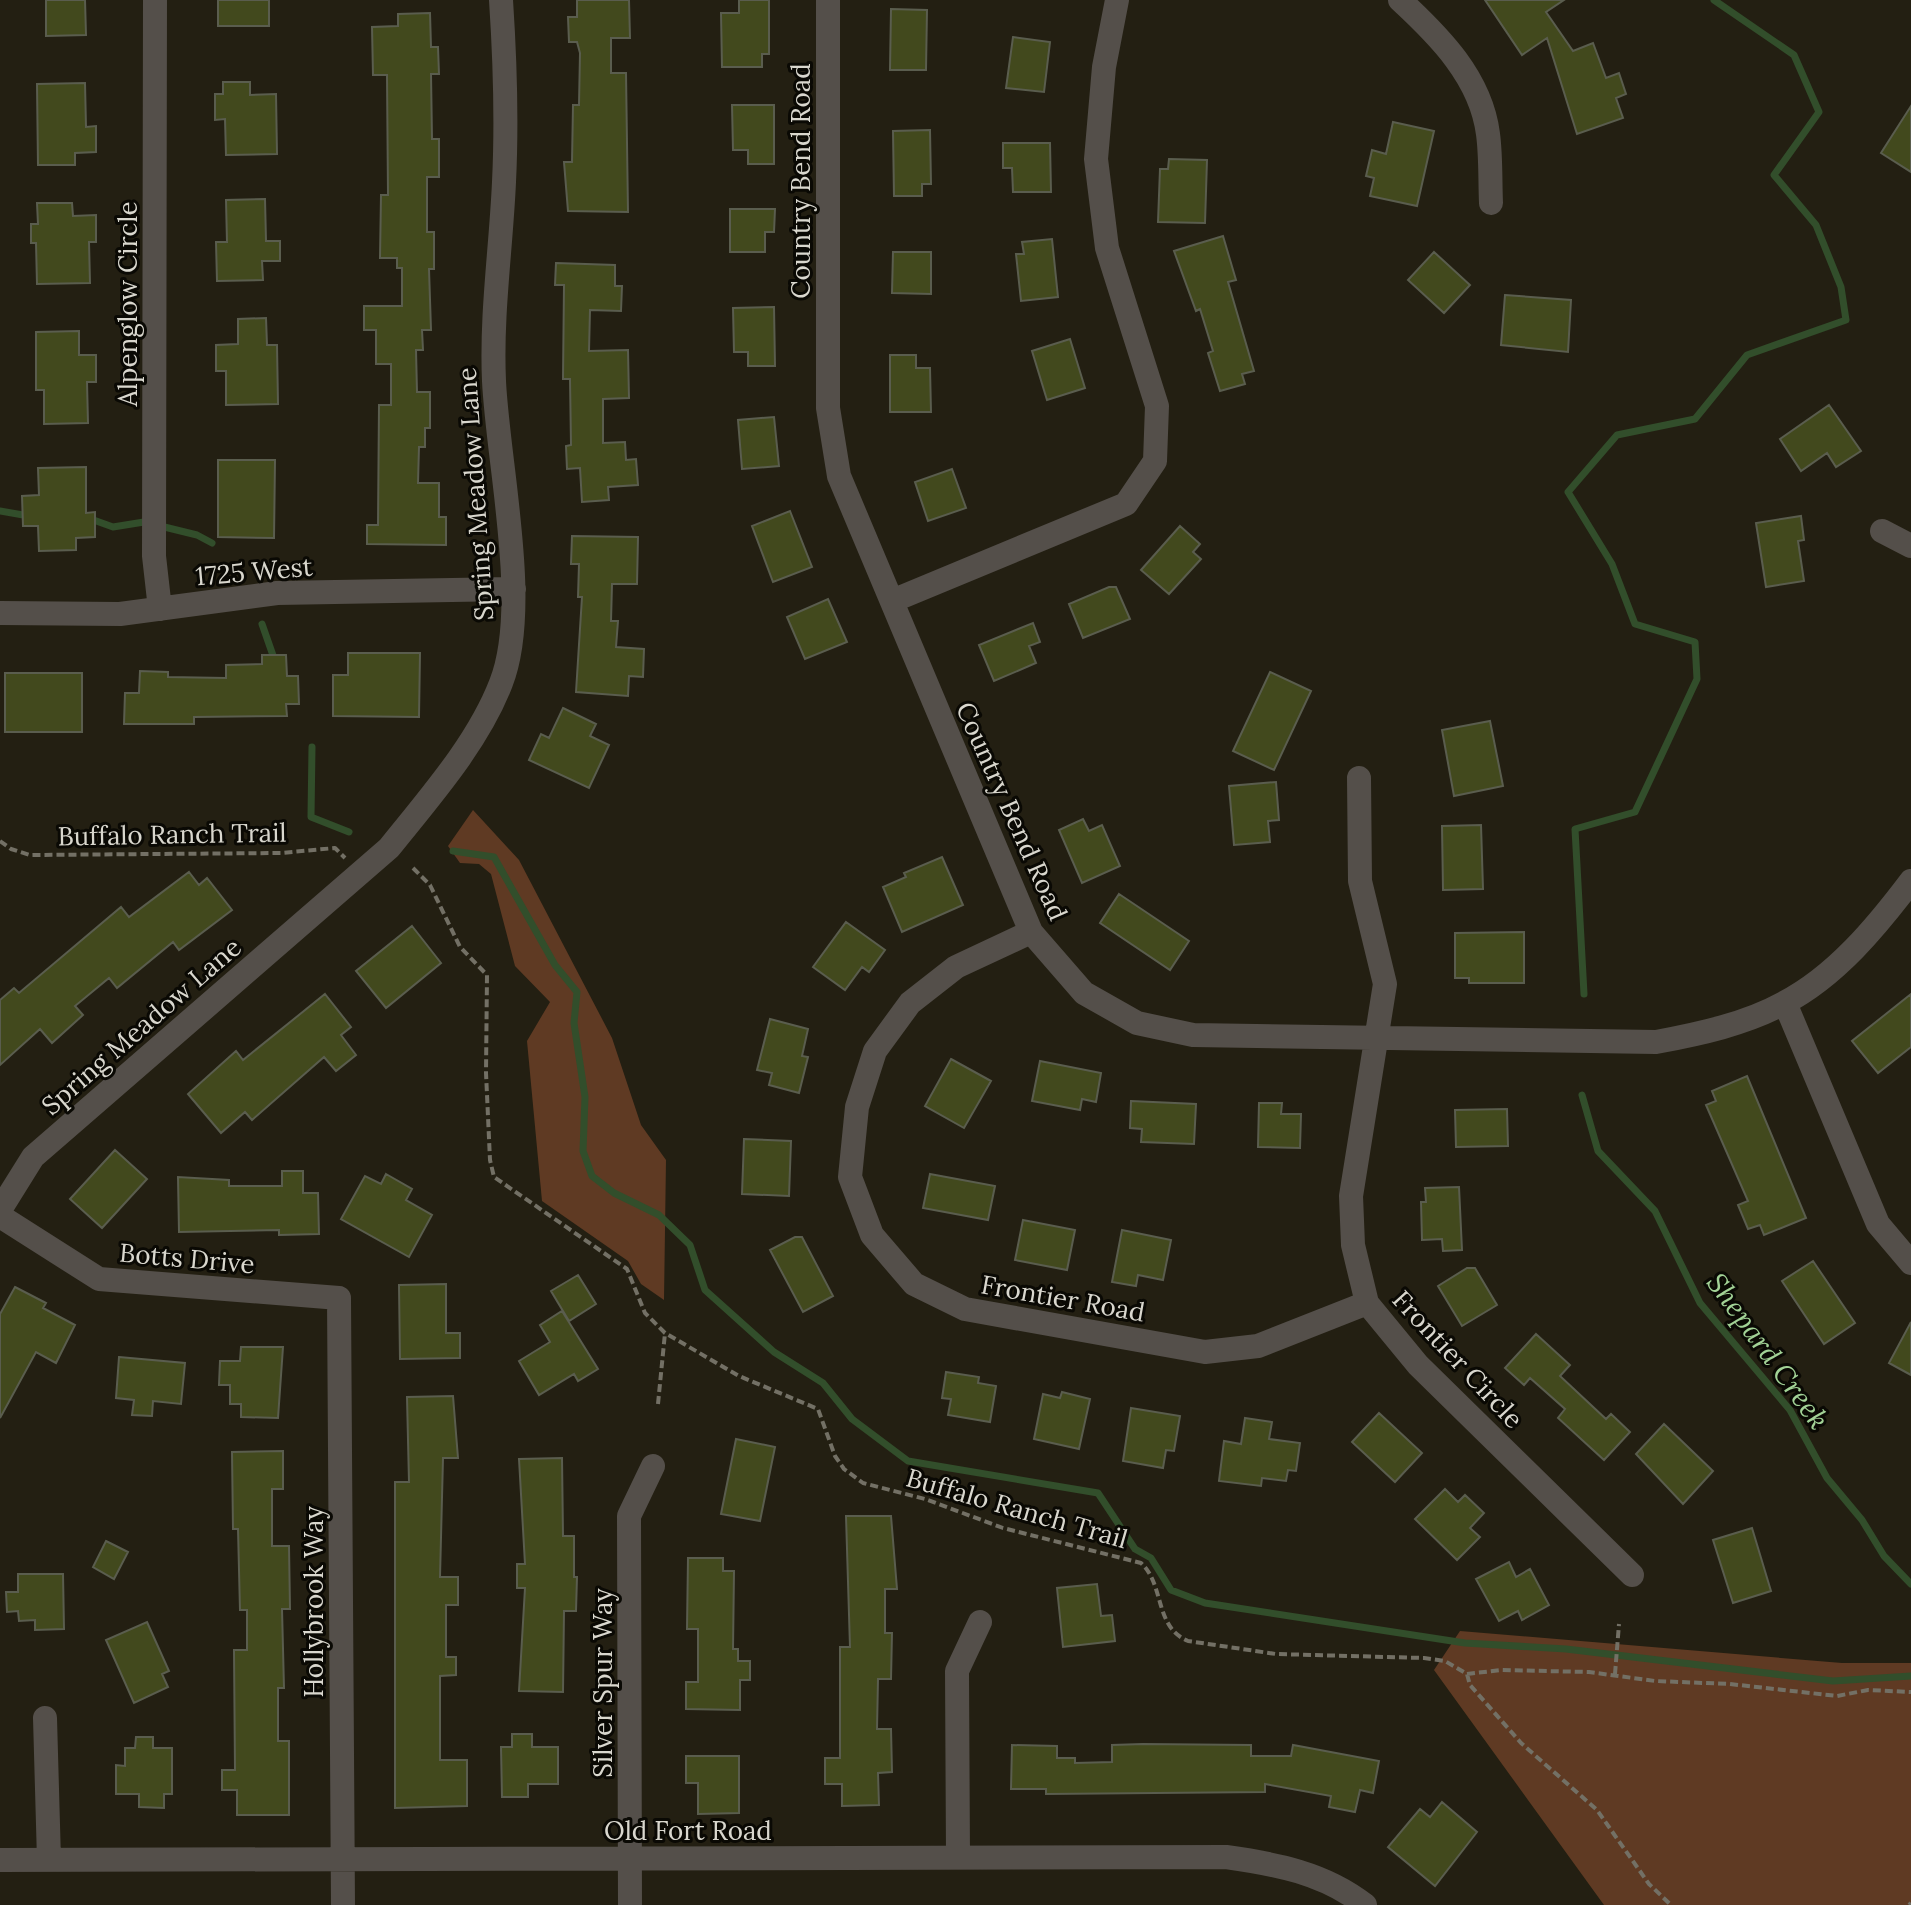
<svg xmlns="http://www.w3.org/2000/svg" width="1911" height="1905" font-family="Lora,serif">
	<rect width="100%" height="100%" fill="#231f12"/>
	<path fill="#5f3a23" d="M473,810L519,860L612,1038L641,1125L666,1160L664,1300L641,1284L628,1261L542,1201L527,1041L550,1002L515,966L491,874L479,864L460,863L448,846Z
		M1460,1631L1842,1663H1911V1905H1604L1434,1670Z"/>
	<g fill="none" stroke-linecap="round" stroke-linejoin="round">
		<path stroke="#324e2b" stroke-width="7" d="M0,511L29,516
			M88,518L113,527L144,522L197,535L212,543
			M262,624L276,664
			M312,747L311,817L349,832
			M453,851L494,857L555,965L577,992L574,1023L585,1097L583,1151L592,1176L614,1193L659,1215L690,1245L705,1290L774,1352L823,1383L852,1419L908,1461L1098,1493L1135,1549L1151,1558L1171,1590L1205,1603L1465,1643L1566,1649L1833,1681L1911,1676
			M1584,994L1575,829L1635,812L1697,679L1695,642L1635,624L1612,564L1568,492L1617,435L1695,419L1747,355L1846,320L1841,287L1816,225L1774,175L1819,112L1794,55L1714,0
			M1582,1095L1598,1151L1655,1211L1700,1303L1790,1410L1827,1478L1862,1520L1884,1556L1911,1584"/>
	</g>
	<path fill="#42491d" stroke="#5a5d4e" stroke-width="2" d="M46,0H85L86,35L46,36Z
		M218,0H269V26H218Z
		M577,0H629L630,38H611V73H626L628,212L568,211L564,162H572L573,105H579L580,53L577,42H569L568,17H577Z
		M739,0H769V54H762V67H722L721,13H739Z
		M1485,0H1564L1546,12L1573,51L1593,43L1606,78L1619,73L1626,94L1616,98L1623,118L1577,134L1547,38L1522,55Z
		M891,9L927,10L926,70H890Z
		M430,13L431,47H438L439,74H431L432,139H439V177H427V232H434V269H429L431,330H422L423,350H416L417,392H430V428H425V447H419L418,483H439V517H446V545L367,544V525H378L379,405H391V364H376V330H364V306H402V268H397V258H380L381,195H388L387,75H373L372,27L398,26V14Z
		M1013,37L1050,42L1044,92L1006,88Z
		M223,82H250V95L276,94L277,154L226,155L225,119L215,120V94H223Z
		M85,83L86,127L96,126V152L75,153V165H38L37,84Z
		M732,105H774V164H748V150H733Z
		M1911,106V172L1881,153Z
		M1393,122L1434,131L1417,206L1370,196L1374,178L1366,176L1372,150L1386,154Z
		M930,130L931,184H922V196H894L893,131Z
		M1003,143H1050L1051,192H1013L1012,168H1003Z
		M1169,159L1207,160L1205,223L1158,222L1160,169H1168Z
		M265,199L266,241H280V261H262L263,280L217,281L216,242H227L226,200Z
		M37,203H72L73,216L96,215V242H89L90,283L37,284L36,243H31V224H38Z
		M730,209H775L774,232H765V252H730Z
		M1223,236L1236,280L1228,282L1254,371L1242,374L1245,384L1220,391L1208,353L1213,351L1200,309L1196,311L1174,251Z
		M1052,239L1058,297L1021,301L1016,254H1024L1022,242Z
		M893,252H931V294L892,293Z
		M1434,252L1470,285L1444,313L1408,280Z
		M556,263L615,265V286H622L621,311L590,310L589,351L628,350L629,398L603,399V443L625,442L626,460L636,459L638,485L608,487L609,500L582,502L580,468L567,469L566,446L571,445L570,379H563L564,285H555Z
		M1505,295L1571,300L1568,352L1501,345Z
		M774,307L775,366H748V352H734L733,308Z
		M266,318L267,345H277L278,404L226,405V371H216V345L238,344V319Z
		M79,331V355H96V382H87L88,423L44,424V390H36V332Z
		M1070,339L1085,388L1047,400L1032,351Z
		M890,355H916V368H930L931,412H890Z
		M1829,405L1861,451L1836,467L1827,453L1801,471L1780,439Z
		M774,417L779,466L742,469L738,420Z
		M218,460H275L274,538L218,537Z
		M86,467V513L95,512V537L76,538V550L39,551L38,526H23L22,496L39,495L38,468Z
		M952,469L966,508L928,521L915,482Z
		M790,511L812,567L773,582L752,526Z
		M1801,516L1804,540L1798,541L1804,581L1766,587L1756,523Z
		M1180,526L1200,544L1193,552L1201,559L1169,594L1141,570Z
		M572,536L638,537L637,584H612L611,621H618L616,647L644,649L643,677L629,676L628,696L576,692L582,597H578L579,564H571Z
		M1109,587H1116L1130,619L1083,638L1069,604Z
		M828,599L847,642L805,659L787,617Z
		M1033,623L1040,642L1029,646L1036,663L994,681L979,645Z
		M348,653H420L419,717L333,716V675H348Z
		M262,655H286L287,676H298L299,704H286L287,716L194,717V724H124L125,693H139L140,671L168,672V677L226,678V665L262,664Z
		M1270,672L1311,691L1274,770L1233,751Z
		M5,673H82V732H5Z
		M563,708L596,724L590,736L609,745L589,788L529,760L541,734L549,738Z
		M1490,721L1503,786L1454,796L1442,730Z
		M1276,782L1279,820L1268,821L1270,842L1234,845L1229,786Z
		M1083,819L1089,831L1102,825L1120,866L1082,883L1059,830Z
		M1481,825L1483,889L1443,890L1442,826Z
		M942,857L963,905L902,932L883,887L906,877L904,873Z
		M189,872L199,885L207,878L232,910L179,950L173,942L117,988L109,978L75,1006L83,1015L52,1043L40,1029L0,1065V1000L14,988L19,993L121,907L129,917Z
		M1119,894L1189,941L1170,970L1100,923Z
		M846,922L885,950L869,972L862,967L845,990L813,967Z
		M412,926L441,963L386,1008L356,971Z
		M1524,932V983H1469V978H1455V933Z
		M325,994L351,1027L341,1035L356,1055L336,1071L324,1057L252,1120L245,1112L221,1133L188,1094L236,1051L243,1060Z
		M1911,994V1047L1878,1073L1852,1041Z
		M770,1019L808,1029L802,1056L808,1057L799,1093L769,1085L772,1073L757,1070Z
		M951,1059L991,1081L964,1128L925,1106Z
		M1040,1061L1101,1073L1096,1102L1082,1099L1080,1110L1032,1101Z
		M1747,1076L1806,1218L1764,1235L1760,1225L1748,1229L1738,1205L1748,1201L1706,1105L1716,1101L1712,1091Z
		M1131,1101L1196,1104L1194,1144L1141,1142L1142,1129L1130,1128Z
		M1259,1103H1282L1281,1114H1301L1300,1148L1258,1147Z
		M1507,1109L1508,1146L1456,1147L1455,1110Z
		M744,1139L791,1141L789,1196L742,1194Z
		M115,1150L147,1179L102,1228L70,1199Z
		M282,1171H303V1193H318L319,1234L279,1235V1230L179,1232L178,1177L229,1180V1186H282Z
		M386,1174L412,1189L406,1200L432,1215L409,1257L341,1219L365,1176L381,1184Z
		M930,1174L995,1186L988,1220L923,1208Z
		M1459,1187L1462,1250L1443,1251L1442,1239L1422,1240L1421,1202H1426L1425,1188Z
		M1023,1220L1075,1230L1067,1270L1015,1260Z
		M1122,1230L1171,1240L1163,1280L1138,1275L1136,1286L1112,1282Z
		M795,1237H802L833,1296L803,1312L770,1250Z
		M1813,1261L1855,1323L1824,1344L1782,1281Z
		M1467,1268H1475L1497,1305L1462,1326L1438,1286Z
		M578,1275L596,1304L569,1321L551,1291Z
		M446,1284V1333H460V1358L400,1359L399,1285Z
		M15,1287L46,1303L43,1308L75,1325L56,1363L36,1352L0,1418V1314Z
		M562,1311L598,1369L578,1381L574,1374L539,1395L519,1361L550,1342L540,1325Z
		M1911,1322V1375L1889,1363Z
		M1536,1334L1570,1365L1560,1376L1606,1419L1611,1414L1630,1432L1604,1460L1558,1418L1565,1409L1530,1378L1524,1385L1505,1368Z
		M241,1347H283L278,1418L241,1417V1404H230V1385H219L220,1361H240Z
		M119,1357L185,1363L181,1404L153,1401L152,1416L132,1415L134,1400L116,1398Z
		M946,1372L979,1377L978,1383L996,1386L990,1422L948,1415L951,1399L942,1398Z
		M1062,1392L1090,1399L1079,1449L1034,1439L1043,1394L1060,1398Z
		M453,1396L458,1458H443L440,1577H458V1605H446V1657H456V1675L440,1676V1760H467V1806L395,1808V1482H409L407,1397Z
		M1131,1408L1180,1416L1174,1451L1166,1450L1163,1468L1123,1461Z
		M1379,1413L1422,1453L1395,1482L1352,1442Z
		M1245,1418L1272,1422L1269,1439L1300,1443L1296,1471L1288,1470L1286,1481L1262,1478L1261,1486L1219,1481L1224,1441L1241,1444Z
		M1664,1424L1713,1471L1683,1504L1636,1454Z
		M736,1439L775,1447L760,1521L721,1514Z
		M283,1451V1489H272V1546H289L290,1609H282L284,1688H278V1741H289V1815H237V1790H222V1770H235L234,1650H247V1610H240L238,1529H233L232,1452Z
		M562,1458L563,1536H574V1577H577L576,1611H564L563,1692L519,1691L525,1588H517V1564H525L519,1459Z
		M1445,1489L1458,1502L1465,1495L1484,1513L1470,1528L1480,1537L1457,1560L1415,1519Z
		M846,1516H891L897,1589H885V1633H892L891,1679H878L877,1729H891L892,1772L878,1773L879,1805L842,1806V1784H825V1758H840V1647H850Z
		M1752,1528L1771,1591L1733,1603L1713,1540Z
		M106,1541L128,1552L114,1579L93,1567Z
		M688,1558H723V1571H734L733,1649H738V1661H750V1680H740V1710L686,1709V1682H698V1629H687Z
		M1509,1562L1516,1577L1530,1569L1549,1605L1522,1620L1518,1611L1499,1621L1476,1579Z
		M18,1574H63L64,1629L35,1630V1620L19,1621L18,1611L7,1612L6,1592H18Z
		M1097,1584L1101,1616L1112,1615L1115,1641L1063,1647L1057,1588Z
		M147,1622L169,1671L162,1674L168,1687L134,1703L106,1640Z
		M512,1734H532V1747H558V1784H528V1797H502L501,1747H512Z
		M136,1737H153V1748H172V1794H164V1808L139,1807V1794H116V1765L125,1766V1748H135Z
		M1143,1744L1251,1745V1756H1291L1293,1745L1379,1761L1373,1793L1360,1790L1355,1812L1329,1807L1331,1796L1265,1784V1792L1046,1794V1789H1011L1012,1745L1057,1746V1758H1075V1763L1112,1762V1745Z
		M686,1756H739V1813L698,1814V1783H686Z
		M1442,1802L1477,1832L1435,1886L1388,1847L1420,1809L1430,1817Z"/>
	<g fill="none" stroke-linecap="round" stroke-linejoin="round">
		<path stroke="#737065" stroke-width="4" stroke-dasharray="8 4" stroke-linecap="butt" d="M0,841L11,849L30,855L281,853L335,848L345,858
			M413,868L430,885L460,947L487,975L486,1073L490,1160L494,1177L627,1269L645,1313L665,1333L739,1376L818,1409L835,1456L844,1469L863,1483L925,1499L1003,1528L1141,1563C1165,1585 1154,1627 1188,1641L1276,1654L1424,1658L1445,1661L1467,1674L1470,1685L1521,1743L1597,1810L1649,1884L1671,1905
			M658,1404L665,1333
			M1467,1674L1501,1670L1589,1672L1655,1681L1730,1684L1837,1696L1868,1690L1911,1692
			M1615,1674L1619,1624
			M1909,1905L1911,1903"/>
		<path stroke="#544f4a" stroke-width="24" d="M155,0L154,556L160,609
			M828,0V408L839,476L1031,932L1084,993L1137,1023L1193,1035L1656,1042C1699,1034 1746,1024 1784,1003C1836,976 1877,926 1911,881
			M1400,0C1439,36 1481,78 1488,134C1491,156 1490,180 1491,203
			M1882,531L1911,546
			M892,601L1126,504L1155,461L1157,406L1107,248L1096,159L1104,67L1117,0
			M0,613L120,614L277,593L514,589
			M1359,778L1360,881L1385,984L1351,1196L1353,1245L1367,1303L1418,1365L1632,1575
			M1031,932L956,967L910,1003L875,1051L857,1107L850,1177L872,1235L914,1284L965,1309L1205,1352L1258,1346L1367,1303
			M1785,1003L1878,1224L1911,1263
			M0,1210L33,1157L389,848C429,798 478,743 501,683C531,607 498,465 494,381C491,314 501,249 504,182C507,121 505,60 501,0
			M0,1216L99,1279L339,1298L343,1905
			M45,1718L49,1860
			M958,1857L957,1671L980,1622
			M0,1860L1226,1857C1276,1864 1324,1873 1365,1905
			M630,1905L629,1516L653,1466"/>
	</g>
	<g text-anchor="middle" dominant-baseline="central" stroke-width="6" stroke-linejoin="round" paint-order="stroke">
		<g font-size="26" fill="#d9d7ce" stroke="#0a0904">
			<text transform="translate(800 181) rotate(-90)">Country Bend Road</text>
			<text transform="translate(127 304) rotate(-90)">Alpenglow Circle</text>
			<text transform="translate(475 494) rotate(-94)">Spring Meadow Lane</text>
			<text transform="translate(254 571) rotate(-5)">1725 West</text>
			<text transform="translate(1012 811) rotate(66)">Country Bend Road</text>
			<text transform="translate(172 834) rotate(-1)">Buffalo Ranch Trail</text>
			<text transform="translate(141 1026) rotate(-41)">Spring Meadow Lane</text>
			<text transform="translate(187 1258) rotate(5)">Botts Drive</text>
			<text transform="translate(1063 1298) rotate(10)">Frontier Road</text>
			<text transform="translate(1458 1359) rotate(47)">Frontier Circle</text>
			<text transform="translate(1017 1508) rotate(16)">Buffalo Ranch Trail</text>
			<text transform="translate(313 1602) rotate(-90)">Hollybrook Way</text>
			<text transform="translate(602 1683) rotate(-90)">Silver Spur Way</text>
			<text x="688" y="1830">Old Fort Road</text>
		</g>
		<g font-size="28" font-style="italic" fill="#a2d296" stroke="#0a0904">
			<text transform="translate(1768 1351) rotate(54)">Shepard Creek</text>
		</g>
	</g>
</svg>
